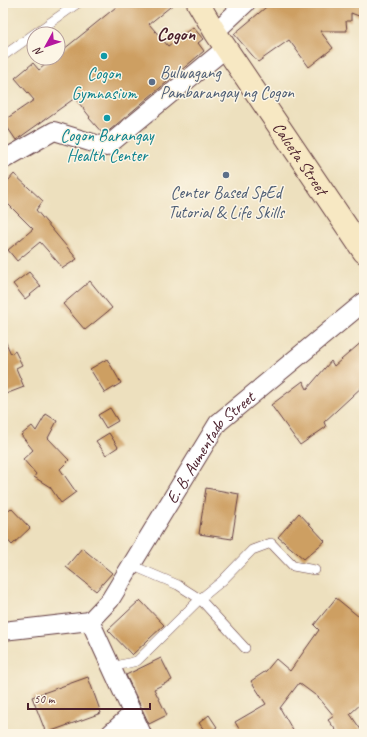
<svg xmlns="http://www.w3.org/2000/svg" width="367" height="737" font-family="Caveat,sans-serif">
	<rect width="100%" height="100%" fill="#fcf5e5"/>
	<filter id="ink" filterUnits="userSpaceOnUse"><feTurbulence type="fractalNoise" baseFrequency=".025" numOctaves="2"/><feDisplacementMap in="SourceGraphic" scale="8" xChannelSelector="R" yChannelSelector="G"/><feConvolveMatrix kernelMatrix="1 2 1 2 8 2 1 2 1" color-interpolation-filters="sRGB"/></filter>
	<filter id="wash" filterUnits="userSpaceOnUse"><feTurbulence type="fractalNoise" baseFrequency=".012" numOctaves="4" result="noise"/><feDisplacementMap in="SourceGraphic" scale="16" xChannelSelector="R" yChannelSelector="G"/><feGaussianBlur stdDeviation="0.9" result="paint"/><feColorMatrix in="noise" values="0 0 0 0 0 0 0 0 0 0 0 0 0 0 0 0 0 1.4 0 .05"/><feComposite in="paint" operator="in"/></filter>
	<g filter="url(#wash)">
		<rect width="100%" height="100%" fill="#ede0be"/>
		<g id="blocks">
			<path fill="#cd9f62" d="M121,3H175L149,24L168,46L193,27L203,39L198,43L204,51L104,135L89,118L90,117L75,98L16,140L3,121L34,100L15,78L33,63L39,70L53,58H58V54Z
				M271,3H364V18L351,13V21H346L347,31H320L333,48L309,67L289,40L258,62L234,34Z
				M14,174L43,201L36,210L77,259L63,268L40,242L17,261L8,250L33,229L3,199V178L8,181Z
				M29,272L41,286L25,299L13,284Z
				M90,281L112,308L85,330L63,304Z
				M3,336L11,354L15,351L22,365L16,368L24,387L3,395Z
				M364,340V385L324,422L326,427L300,445L271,405L303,381L307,389L331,361L334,366Z
				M107,359L121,383L105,393L90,369Z
				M110,408L118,421L106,428L98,415Z
				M46,414L57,421L48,438L69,460L60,469L76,492L61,503L50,487L34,477L36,474L23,459L33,450L21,435L32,426L36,431Z
				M109,433L118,447L106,455L96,441Z
				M206,488L239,494L232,539L199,534Z
				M11,508L30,528L12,545L3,535V515Z
				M299,513L325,541L304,559L278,537Z
				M82,548L112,573L96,591L66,567Z
				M336,598L364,621V701L350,714L364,734H339L328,720L334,716L319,698L299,683L280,708L295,734H242L235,722L266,704L251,681L266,671L276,659L290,671L319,630L314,625Z
				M140,600L164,625L132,655L108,630Z
				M161,658L172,680L154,689L167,715L149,724L126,675Z
				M88,677L101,713L46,733L32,697Z
				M209,715L217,727L207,734L199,723Z"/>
		</g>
	</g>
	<g filter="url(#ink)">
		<use href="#blocks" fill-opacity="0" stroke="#623c41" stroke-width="1"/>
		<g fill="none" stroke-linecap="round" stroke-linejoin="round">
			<defs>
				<path id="lane" d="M34,34L78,3
					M3,56L34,34
					M131,565L178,585L200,599L245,648
					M112,667L137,661L200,599L222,581L252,550L271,543L293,566L315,570"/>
				<g id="street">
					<path d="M215,32L246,3"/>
					<path d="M3,160L54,131L106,147L226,48"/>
					<path d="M90,621L142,734"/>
					<path id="s1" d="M3,631L90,621L110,600L218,423L364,302"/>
					<path d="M110,734L133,713"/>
				</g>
				<g id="secondary">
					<path id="s2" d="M198,3L215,32L364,252"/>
				</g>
			</defs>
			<use href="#lane" stroke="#623c41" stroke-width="10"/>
			<use href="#street" stroke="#623c41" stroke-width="20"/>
			<use href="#secondary" stroke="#623c41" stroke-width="24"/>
			<use href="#lane" stroke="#fff" stroke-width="9"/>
			<use href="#street" stroke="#fff" stroke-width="18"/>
			<use href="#secondary" stroke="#f7e8c3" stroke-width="22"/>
		</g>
	</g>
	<g fill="#0f9aa8" stroke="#fcf5e5" stroke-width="1.5">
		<circle cx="104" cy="56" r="4"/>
		<circle cx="107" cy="118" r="4"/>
	</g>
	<g fill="#5c6f8a" stroke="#fcf5e5" stroke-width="1.5">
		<circle cx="152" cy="82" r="4"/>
		<circle cx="226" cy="175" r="4"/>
	</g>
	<g text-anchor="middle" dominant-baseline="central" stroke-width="3" stroke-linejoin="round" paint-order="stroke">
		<g font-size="17" fill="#4e5e75" stroke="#fcf5e5" text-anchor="start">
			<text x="160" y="72">Bulwagang<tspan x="160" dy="20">Pambarangay ng Cogon</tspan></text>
			<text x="226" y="192" text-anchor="middle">Center Based SpEd<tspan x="226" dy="20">Tutorial &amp; Life Skills</tspan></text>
		</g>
		<g font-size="17" fill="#0d838f" stroke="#fcf5e5">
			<text x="104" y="73">Cogon<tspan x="104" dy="20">Gymnasium</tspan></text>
			<text x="107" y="135">Cogon Barangay<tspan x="107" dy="20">Health Center</tspan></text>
		</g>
		<g font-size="17" fill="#4a1f2b" stroke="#fcf5e5">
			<text stroke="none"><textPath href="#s2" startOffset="186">Calceta Street</textPath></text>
			<text stroke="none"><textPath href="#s1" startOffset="300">E. B. Aumentado Street</textPath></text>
		</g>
		<g font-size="19" font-weight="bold" fill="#4a1f2b" stroke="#fcf5e5">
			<text x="176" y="34">Cogon</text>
		</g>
	</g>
	<rect width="367" height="737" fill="none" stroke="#fcf5e5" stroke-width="16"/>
	<g transform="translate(46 46) rotate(230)"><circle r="19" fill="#fcf5e5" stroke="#b59f9b"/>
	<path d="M0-3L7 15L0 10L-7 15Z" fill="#b5179e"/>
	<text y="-6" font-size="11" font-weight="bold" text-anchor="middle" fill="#4a1f2b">N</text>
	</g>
	<path d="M28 703v6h122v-6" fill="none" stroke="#4a1f2b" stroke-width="2"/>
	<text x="34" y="703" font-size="12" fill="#4a1f2b" stroke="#fcf5e5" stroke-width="3" paint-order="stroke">50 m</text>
</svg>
